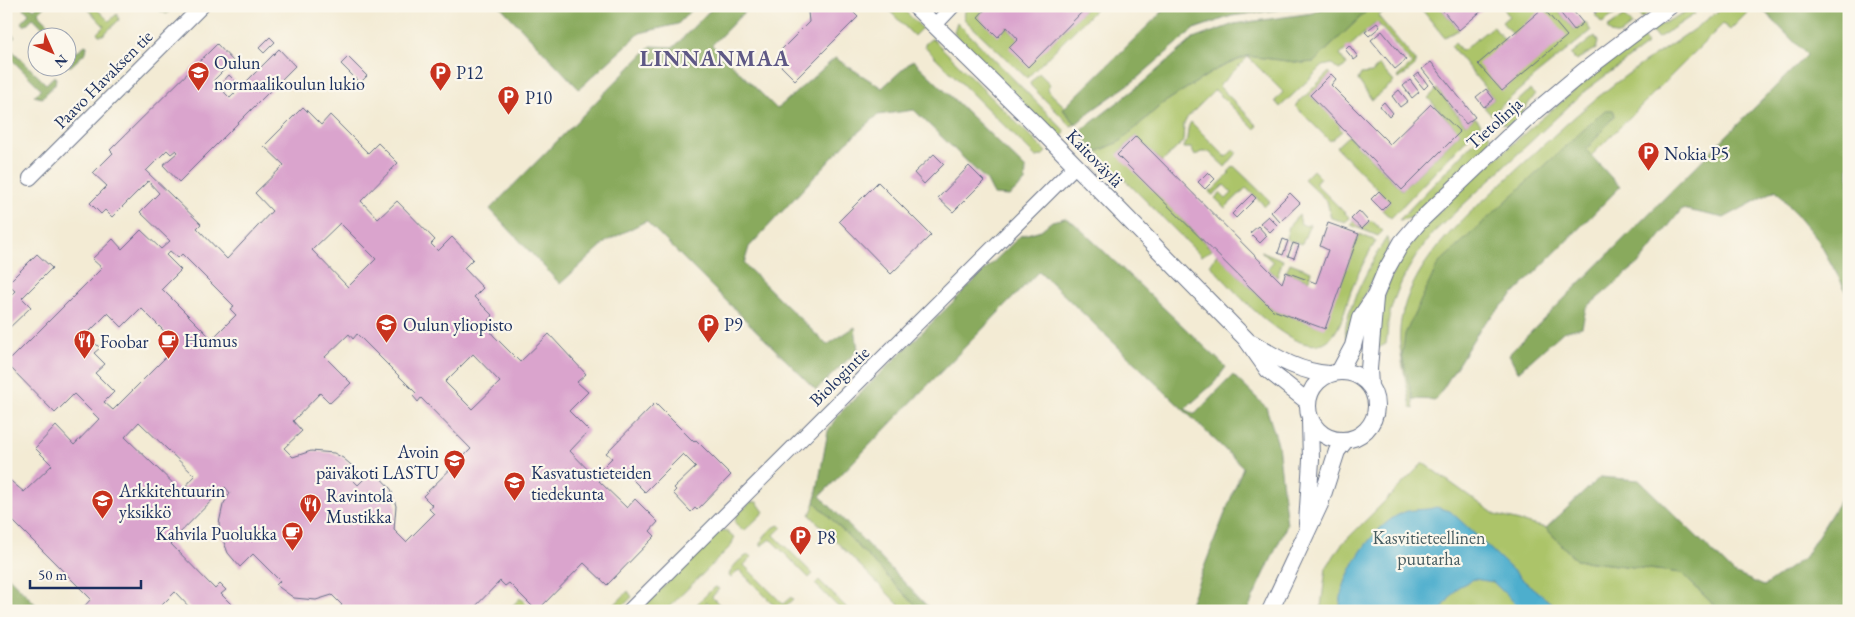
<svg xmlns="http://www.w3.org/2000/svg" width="1855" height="617" font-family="'EB Garamond',serif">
	<rect width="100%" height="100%" fill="#fbf7ec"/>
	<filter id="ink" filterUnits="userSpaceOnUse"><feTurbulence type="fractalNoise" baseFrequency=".02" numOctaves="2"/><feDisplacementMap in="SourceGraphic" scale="10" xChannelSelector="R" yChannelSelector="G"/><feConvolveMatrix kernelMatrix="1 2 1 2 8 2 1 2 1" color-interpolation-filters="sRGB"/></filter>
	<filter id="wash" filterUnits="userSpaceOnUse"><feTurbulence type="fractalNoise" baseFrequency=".0096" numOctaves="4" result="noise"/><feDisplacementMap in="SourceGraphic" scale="20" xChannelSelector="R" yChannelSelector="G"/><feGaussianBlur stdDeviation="1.12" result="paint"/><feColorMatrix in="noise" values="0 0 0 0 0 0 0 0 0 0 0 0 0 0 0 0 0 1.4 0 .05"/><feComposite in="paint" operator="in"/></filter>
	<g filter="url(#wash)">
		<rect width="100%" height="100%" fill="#f3ebd4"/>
		<path fill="#acc469" stroke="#647a64" d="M85,6H94L109,21L117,14L119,20L103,35H99L97,33L104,26Z
			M150,6H173L167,14Z
			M885,6H900L922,28L914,36Z
			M970,6H988L978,17L998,36L1007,27L1018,39L1028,66L1088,6H1099L1027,78L964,19L965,11Z
			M1372,6H1390L1378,16L1415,60V66L1399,79L1397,77L1412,64L1377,22L1340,55L1347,65L1339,70L1332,64L1323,66L1280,107L1275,101L1283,92L1248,57L1219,86L1258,126L1254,129L1215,90L1187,118L1184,124L1183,142L1162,162L1136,136L1118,154L1212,250L1201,256L1097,152L1121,141L1162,104L1217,69L1248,56L1303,63L1314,62Z
			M1419,6H1439L1459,30L1444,37Z
			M1502,6H1555L1574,30L1585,22L1591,31L1535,76L1491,115L1484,107L1494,99L1451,46L1455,43L1462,51L1493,26L1505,41L1513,35L1502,22L1509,16Z
			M1604,6H1627L1602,23L1595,15Z
			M1637,6H1657L1642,18L1634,8Z
			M1725,6H1754L1730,30L1723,24L1590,157L1585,150L1615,115L1613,110L1410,382L1414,409L1411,408C1406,374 1394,345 1403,311C1417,258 1461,221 1499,186C1541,148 1582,107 1628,74C1660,51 1694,31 1725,6Z
			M1692,8L1695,14L1658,38L1650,31Z
			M1624,16L1632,25L1619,35L1611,33L1607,28Z
			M957,22L1063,129L1065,133L1059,139L956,36L954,32Z
			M1595,36L1598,42L1596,49L1576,60L1571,55Z
			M1643,37L1647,45L1586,90L1433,233C1414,257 1398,283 1390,313C1387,323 1388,334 1386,344L1376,349C1379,321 1382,294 1395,269C1418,228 1455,196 1489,165C1539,120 1589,77 1643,37Z
			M931,39H933L1046,152L1042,156L1036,157L925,47V44Z
			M1379,65L1394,82L1372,100L1358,80L1361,74L1372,73Z
			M1329,72L1331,74L1310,95L1340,125L1339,127L1342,131L1330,141L1295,106Z
			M1039,73L1050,84L1047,90L1065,107L1063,110L1076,124L1071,126L1031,86L1030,83Z
			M1437,89L1465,124L1475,117L1481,124L1391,218L1382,210L1390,202L1336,147L1348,136L1402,190L1460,133L1428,98Z
			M1530,90L1535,95L1520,115L1508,126L1497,120Z
			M1191,122L1226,157L1233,150L1237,153L1225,167L1209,152H1201L1195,156L1191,148H1183C1190,139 1185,130 1191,122Z
			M1485,131L1490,135V143L1411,218L1399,220Z
			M1234,166L1270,201L1265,206L1246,188L1225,208L1215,198L1220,193L1226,199L1232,193L1224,185L1213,195L1210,193V190L1212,191L1230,173L1228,172Z
			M1313,170L1320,177L1315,183L1350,218L1345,222L1331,218L1327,201L1304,179Z
			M1299,215L1301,224L1306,226L1310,224L1302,244L1294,241L1293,243L1286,238L1289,226Z
			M1371,220L1383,231L1378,236L1351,225L1354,221L1362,229Z
			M1359,234L1374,240L1375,243C1365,258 1358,274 1351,291C1346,304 1343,322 1334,334C1304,375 1231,286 1210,265L1217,254L1273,310L1324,328Z
			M1387,237L1389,248L1364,295L1347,340C1337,322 1376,254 1387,237Z
			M1261,251L1283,260L1277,277L1268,268L1273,262Z
			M1290,263L1311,271L1309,280L1286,272Z
			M1423,463L1496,515L1546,528L1576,560L1681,573L1720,611H1323L1321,607L1326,568L1341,545Z
			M751,502H757L764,512L744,531L735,523L736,516Z
			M815,502L921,611H905L810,515Z
			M780,525L782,527L774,535L813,574L809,578L770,539L761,546C760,538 772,526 780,525Z
			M721,530L726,531L734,538L731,546L665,611H642V608Z
			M749,555L752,557L744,565L783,604L791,597L793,599L781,611H777L778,609L739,570L731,578L729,576C730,568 741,557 749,555Z
			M819,580L850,611H842L815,584Z
			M716,587L719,589L712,597L726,611H716L707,602L699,610L697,604L712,589Z
			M628,591L632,597L618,611H608Z
			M520,598L528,606L525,611H507Z"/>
		<path fill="#89aa5d" stroke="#526c5e" d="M21,6H31L34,9L37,6H45L38,13L62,37H53L33,18L25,26L21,22L29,14Z
			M500,6H695L678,24L640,33L579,89Z
			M714,6H750L712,45L777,109L835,58L882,88L913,60L1026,169L1025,182L1009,196L994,195L987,181L914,110L878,115L846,143L749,247L744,264L827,345L855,327L858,350L816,390L646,221L607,241L560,284L490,209L651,46L674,47Z
			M1168,6H1306L1232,16L1194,29L1135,80L1091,111L1076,124L1063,109L1065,107Z
			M1328,6H1372L1314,62L1303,63L1247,56L1217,69L1162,104L1121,141L1097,152L1081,135L1082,130L1140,85L1193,39L1234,24L1313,13Z
			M1759,6H1849V296L1818,240L1776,190L1724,218L1682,209L1640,262L1586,308L1582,327L1563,332L1518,372L1509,354L1807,55Z
			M11,33L15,37L7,45L46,84L54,76L56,78L55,84L42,98L34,96L41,89L6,54V38Z
			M68,43L77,52L85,45L87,46L86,52L71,66H68V62L72,57L68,52Z
			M1605,110H1613L1615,115L1586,150L1620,187L1481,327L1436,400L1413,399L1402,356L1405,334L1438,264Z
			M1065,218L1074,223L1226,367L1214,383L1185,409L1195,414L1233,375L1266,407L1278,444L1287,525L1247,611H1187L1243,467L1039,271L820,496L932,611H921L815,502L828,431L838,415L1020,236L1041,230L1052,221Z
			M1600,477L1639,480L1734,573L1764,586L1804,558L1849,486V611H1720L1681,573L1576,560L1546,528Z
			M7,575L40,609L37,611H6Z"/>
		<path fill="#4eaecd" stroke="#346e96" d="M1436,507L1450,511L1461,521L1523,580L1561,611H1523L1493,582L1474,579L1458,587L1440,611H1340C1338,578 1372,526 1402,513C1412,508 1426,511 1436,507Z"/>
		<g id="blocks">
			<path fill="#daa4cd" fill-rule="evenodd" d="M803,6H847L858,17L795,80L777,62L784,55L780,51L809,22L808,12Z
				M988,6H1088L1028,67L1009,48L1018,39L1007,27L998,37L978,17Z
				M1439,6H1484L1485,8L1459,30Z
				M1555,6H1569L1583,23L1574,30Z
				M1590,6H1604L1595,13Z
				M1543,8L1567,36L1502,91L1478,64Z
				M1377,23L1380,27L1369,36L1365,32Z
				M1382,31L1406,60L1395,69L1371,40Z
				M270,37L275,42L264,53L259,48Z
				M217,44L233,61L214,80V83L218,87L229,75L235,81L224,92L230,98L279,49L295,66L179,182L163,165L178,152L176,150L171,154L167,150L146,171L201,224L197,228L227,259L272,211L255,193L284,165L264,146L303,107L321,125L330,115L368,153L378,143L398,163L361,201L378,219L397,201L435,240L431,244L438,251L452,237L473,259L464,268L483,288L474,297L493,316L488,321L494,327L490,330L493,335L520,362L549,334L586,374L577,382L588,392L569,411L589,431L570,451L594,476L612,458L606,453L655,403L694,442L696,440L731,475L697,510L695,508L691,512L673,493L676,490L674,488L696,467L683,454L645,492L626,473L621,478L612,468L599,481L627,508L635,499L658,522L650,531L655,536L607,585L584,563L537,611L509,583L505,586L500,581L471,611H337L342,605L332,595L316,600L294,598L276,585L280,581L253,554L240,567L228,553L220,532L219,523L223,505L230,493L225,487L170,543L215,589L220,584L226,590L221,594L238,611H193L175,592L156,611H80L91,599L6,514V477L24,492L52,465L35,448L56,426L74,445L99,419L74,394L55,413L6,363V352L12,358L102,268L92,259L113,239L122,249L141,230L161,249L170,241L140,212L159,193L148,181L112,217L105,210L101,214L90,203L107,186L93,173L113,153L110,150ZM340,223L376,259L348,287L312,250ZM170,251L178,258L182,254L234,306L230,309L236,315L212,339L162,289L181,270L166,255ZM141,308L178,345L113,410L104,402L114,392L95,373L105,364L94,353L100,348L90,338L85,343L81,340L108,313L122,327ZM349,334L353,339L357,334L416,393L413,396L418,402L421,398L471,449L423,496L433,506L429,509L434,514L406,542L394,530L396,506L391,489L373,470L358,485L350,477L357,470L343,458L334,453L311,451L293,457L284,448L302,431L293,421L320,393L330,403L351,383L325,357ZM473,354L500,382L472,409L445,382ZM139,422L195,476L181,491L125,437Z
				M1349,45L1358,57L1354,60L1345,49Z
				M348,57L367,76L360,83L341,64Z
				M1431,62L1475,117L1466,124L1422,69Z
				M1419,73L1428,85L1424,89L1414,77Z
				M1331,74L1336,79L1331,85L1390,144L1431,104L1460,132L1402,190L1310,95Z
				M1410,80L1419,92L1412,98L1403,86Z
				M1486,89L1494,99L1484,107L1476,97Z
				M1399,90L1408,101L1400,107L1392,96Z
				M1384,102L1393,113L1389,117L1380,106Z
				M1136,136L1282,283L1286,272L1316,283L1328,250L1320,246L1328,223L1359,234L1325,329L1273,310L1117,155Z
				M934,154L944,164L924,184L914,173Z
				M969,166L984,181L953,212L938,198Z
				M1208,172L1215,179L1205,189L1198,182Z
				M878,182L931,235L891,274L839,221Z
				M1379,191L1390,202L1382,210L1371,199Z
				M1290,193L1300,203L1280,222L1271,212Z
				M1252,194L1256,198L1236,218L1232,214Z
				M1359,211L1369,222L1362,229L1351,219Z
				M1268,216L1277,225L1270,232L1260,223Z
				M1258,226L1267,236L1260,243L1250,233Z
				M1283,239L1288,241L1283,255L1278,253Z
				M1293,243L1299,245L1294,258L1288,256Z
				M37,254L52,268L22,298L31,307L6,331V300L15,291L7,284Z"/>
		</g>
	</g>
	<g filter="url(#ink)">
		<use href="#blocks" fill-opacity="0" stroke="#677187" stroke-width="1"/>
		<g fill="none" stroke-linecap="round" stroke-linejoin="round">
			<defs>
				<path id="minor" d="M934,26L953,6
					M30,178L202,6
					M629,611L1075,166"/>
				<path id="tertiary" d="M915,6L1029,118L1246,339L1268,370L1308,402
					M1252,343C1277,358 1299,372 1329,374
					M1308 406a34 34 0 1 1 68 0a34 34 0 1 1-68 0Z
					M1339,372L1353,346L1360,318L1375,296L1385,272L1402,242L1420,221L1529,117L1584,71L1670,6
					M1370,386L1369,369L1375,298
					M1307,524L1311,460L1310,420
					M1270,611L1320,504L1337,451L1346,440"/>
			</defs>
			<use href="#minor" stroke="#677187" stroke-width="16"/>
			<use href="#tertiary" stroke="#677187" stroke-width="18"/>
			<use href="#minor" stroke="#fff" stroke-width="14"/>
			<use href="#tertiary" stroke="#fff" stroke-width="16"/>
		</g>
	</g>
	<defs>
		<symbol id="school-pin" viewBox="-11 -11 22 30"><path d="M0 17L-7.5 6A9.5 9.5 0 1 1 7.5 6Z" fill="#c8321e" stroke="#fbf7ec"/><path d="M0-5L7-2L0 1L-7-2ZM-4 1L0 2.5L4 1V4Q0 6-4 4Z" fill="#fff"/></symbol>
		<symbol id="parking-pin" viewBox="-11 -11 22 30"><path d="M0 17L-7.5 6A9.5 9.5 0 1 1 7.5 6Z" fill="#c8321e" stroke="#fbf7ec"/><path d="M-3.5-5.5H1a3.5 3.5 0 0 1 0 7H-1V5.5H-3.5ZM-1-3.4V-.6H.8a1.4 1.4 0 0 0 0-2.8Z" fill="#fff"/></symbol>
		<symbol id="university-pin" viewBox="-11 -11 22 30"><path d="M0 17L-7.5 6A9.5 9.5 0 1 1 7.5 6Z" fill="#c8321e" stroke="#fbf7ec"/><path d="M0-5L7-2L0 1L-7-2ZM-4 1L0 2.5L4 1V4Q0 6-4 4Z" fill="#fff"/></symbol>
		<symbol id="cafe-pin" viewBox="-11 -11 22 30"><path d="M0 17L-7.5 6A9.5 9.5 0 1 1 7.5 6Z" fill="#c8321e" stroke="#fbf7ec"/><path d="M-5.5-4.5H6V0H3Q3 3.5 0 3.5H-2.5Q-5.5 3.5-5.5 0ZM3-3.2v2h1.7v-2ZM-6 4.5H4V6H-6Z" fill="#fff"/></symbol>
		<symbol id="restaurant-pin" viewBox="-11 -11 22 30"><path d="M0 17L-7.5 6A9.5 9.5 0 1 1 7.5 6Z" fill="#c8321e" stroke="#fbf7ec"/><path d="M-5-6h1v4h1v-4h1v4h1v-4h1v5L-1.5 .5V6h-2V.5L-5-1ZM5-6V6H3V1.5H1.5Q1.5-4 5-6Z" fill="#fff"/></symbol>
	</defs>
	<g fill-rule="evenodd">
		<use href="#school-pin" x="186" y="60" width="25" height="34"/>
		<use href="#parking-pin" x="428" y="60" width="25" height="34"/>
		<use href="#parking-pin" x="496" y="84" width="25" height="34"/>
		<use href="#parking-pin" x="1636" y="140" width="25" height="34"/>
		<use href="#university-pin" x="374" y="312" width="25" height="34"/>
		<use href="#parking-pin" x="696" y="312" width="25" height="34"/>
		<use href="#cafe-pin" x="156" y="328" width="25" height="34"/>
		<use href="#restaurant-pin" x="72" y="328" width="25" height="34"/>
		<use href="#school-pin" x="442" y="448" width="25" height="34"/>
		<use href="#university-pin" x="502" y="470" width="25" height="34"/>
		<use href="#university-pin" x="90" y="488" width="25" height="34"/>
		<use href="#restaurant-pin" x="298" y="492" width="25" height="34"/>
		<use href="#cafe-pin" x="280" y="520" width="25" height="34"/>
		<use href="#parking-pin" x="788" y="524" width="25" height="34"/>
	</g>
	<g text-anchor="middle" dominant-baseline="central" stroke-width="4.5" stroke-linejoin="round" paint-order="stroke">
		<g font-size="18" fill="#1b2f5e" stroke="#fbf7ec" text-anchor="start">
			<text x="214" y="62">Oulun<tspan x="214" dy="21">normaalikoulun lukio</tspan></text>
			<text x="456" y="72">P12</text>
			<text x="525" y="97">P10</text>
			<text x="1664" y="153">Nokia P5</text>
			<text x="403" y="324">Oulun yliopisto</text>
			<text x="724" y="324">P9</text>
			<text x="184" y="340">Humus</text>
			<text x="100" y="341">Foobar</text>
			<text x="439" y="451" text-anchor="end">Avoin<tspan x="439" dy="21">päiväkoti LASTU</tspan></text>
			<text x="531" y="472">Kasvatustieteiden<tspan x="531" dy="21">tiedekunta</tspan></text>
			<text x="119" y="490">Arkkitehtuurin<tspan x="119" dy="21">yksikkö</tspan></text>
			<text x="326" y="495">Ravintola<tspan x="326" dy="21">Mustikka</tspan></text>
			<text x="277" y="533" text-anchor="end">Kahvila Puolukka</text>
			<text x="817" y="537">P8</text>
		</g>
		<g font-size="18" fill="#1b2f5e" stroke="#fbf7ec">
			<text transform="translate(103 79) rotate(-45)">Paavo Havaksen tie</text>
			<text transform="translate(1494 123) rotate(-42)">Tietolinja</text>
			<text transform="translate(1095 158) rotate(46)">Kaitoväylä</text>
			<text transform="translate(839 376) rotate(-45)">Biologintie</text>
		</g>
		<g font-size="18" fill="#465c61" stroke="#fbf7ec">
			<text x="1429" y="537">Kasvitieteellinen<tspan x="1429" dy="21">puutarha</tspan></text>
		</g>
		<g font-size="22" font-weight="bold" letter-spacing="1" fill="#5e5885" stroke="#fbf7ec">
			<text x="715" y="58">LINNANMAA</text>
		</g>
	</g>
	<rect width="1855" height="617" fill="none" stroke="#fbf7ec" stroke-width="25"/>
	<g transform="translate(52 52) rotate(135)"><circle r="24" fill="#fbf7ec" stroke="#a1a7b3"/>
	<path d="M0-4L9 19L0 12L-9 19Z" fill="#c8321e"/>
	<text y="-8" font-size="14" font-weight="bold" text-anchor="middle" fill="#1b2f5e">N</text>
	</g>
	<path d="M30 580v8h111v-8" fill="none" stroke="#1b2f5e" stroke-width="2.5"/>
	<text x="38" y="580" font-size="15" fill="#1b2f5e" stroke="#fbf7ec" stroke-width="4" paint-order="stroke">50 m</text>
</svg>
